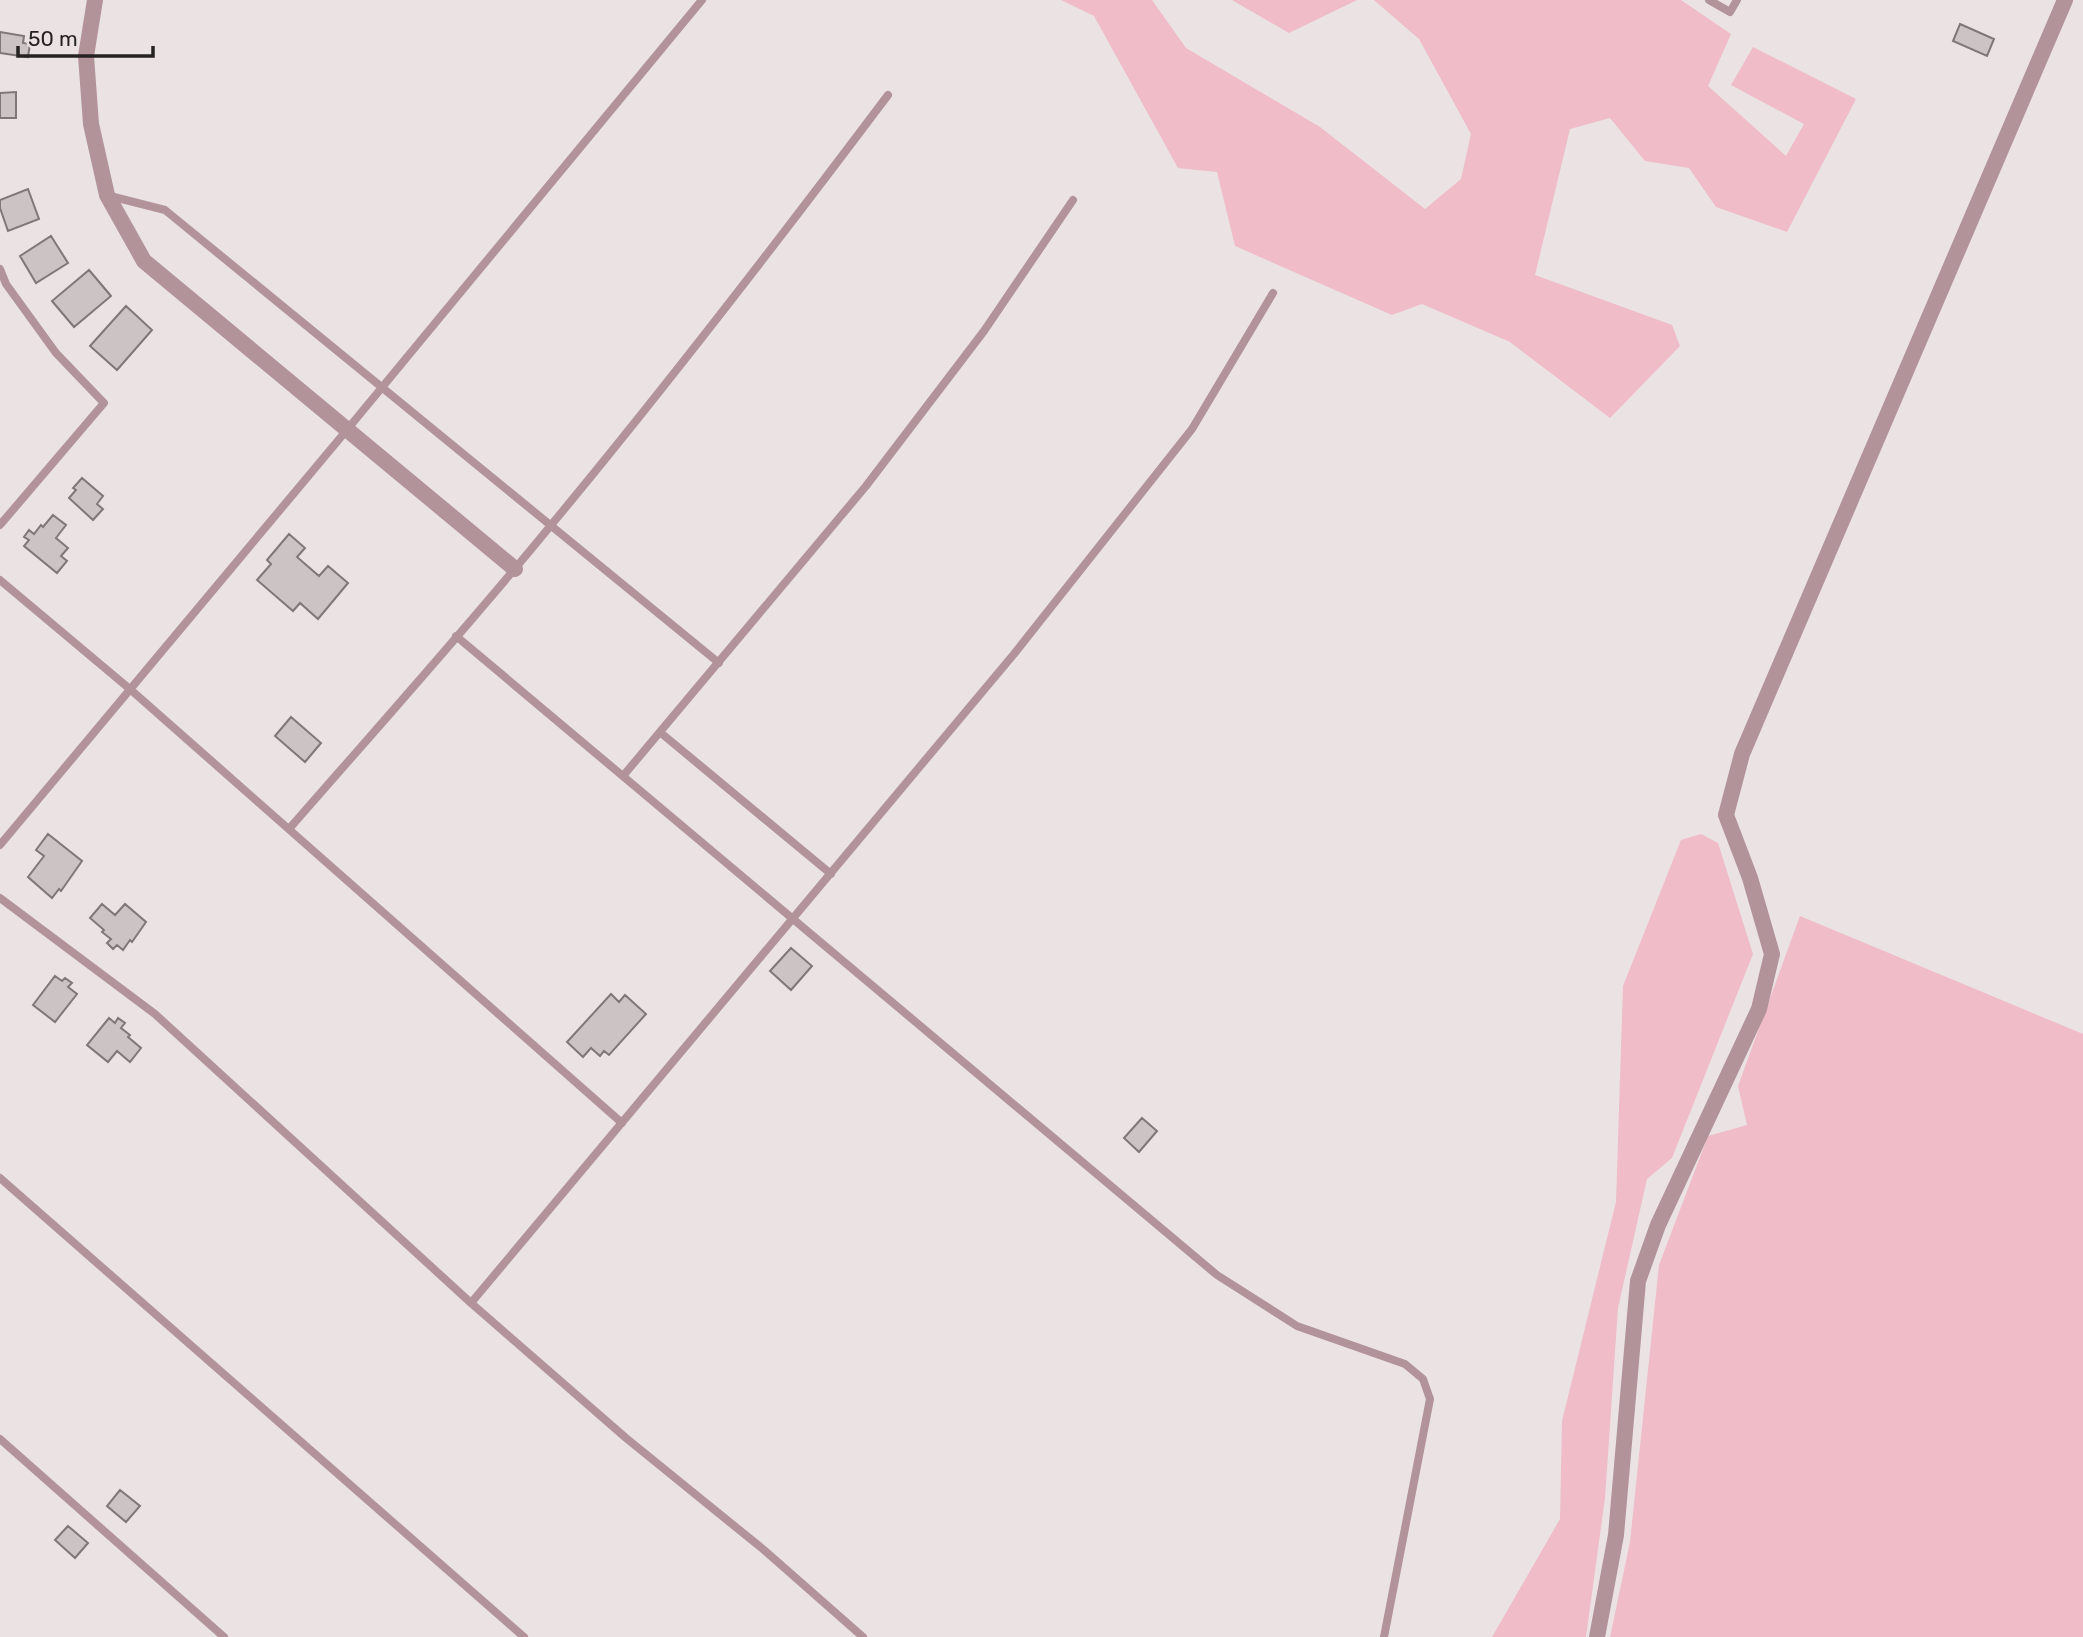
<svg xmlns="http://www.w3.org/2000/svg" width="2083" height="1637" font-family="Rubik,sans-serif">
	<rect width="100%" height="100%" fill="#ebe2e4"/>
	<path fill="#efbcc7" d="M1061,0H1152L1186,48L1320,127L1425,209L1461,179L1471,134L1419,39L1374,0H1681L1731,34L1708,86L1786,156L1804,124L1731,85L1753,47L1856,99L1787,232L1716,207L1689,168L1645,161L1610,118L1570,129L1535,275L1672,325L1680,346L1610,418L1510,342L1422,304L1392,315L1235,246L1217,172L1178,168L1094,16Z
		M1232,0H1357L1289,33Z
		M1701,834L1718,843L1753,954L1672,1158L1647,1179L1618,1308L1605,1498L1586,1637H1492L1560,1519L1562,1421L1616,1202L1623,986L1681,840Z
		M1800,916L2083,1034V1637H1610L1630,1542L1659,1265L1708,1136L1747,1125L1738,1086Z"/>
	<path fill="#ccc3c5" stroke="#7f7779" stroke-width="2" d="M1960,24L1994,39L1987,56L1953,41Z
		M0,32L24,36L23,43L30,44L28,57L0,53Z
		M16,92V118H0V93Z
		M28,189L39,219L8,231L0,208V200Z
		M51,236L68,263L36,283L20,256Z
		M89,270L111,296L74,327L52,301Z
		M126,306L152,330L117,370L90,346Z
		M82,478L103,496L97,504L103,509L93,520L69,498L76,490L73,488Z
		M53,515L66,525L56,538L68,548L61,556L67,561L57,573L24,546L29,540L24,537L29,530L34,534L41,525L43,527Z
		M289,534L305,548L297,557L319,576L328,566L348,583L318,619L300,603L293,611L257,580L271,564L267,560Z
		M291,717L321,743L305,762L275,736Z
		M48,834L82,861L61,891L59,889L52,898L28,877L44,856L36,850Z
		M102,904L115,915L125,904L146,922L132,942L130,940L123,950L117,945L113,949L107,943L111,939L102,932L104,930L90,918Z
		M791,948L812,966L791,990L770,971Z
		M55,976L62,981L65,978L72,983L68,987L77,994L55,1022L33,1005Z
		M611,994L619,1002L625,995L646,1014L609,1055L604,1051L600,1056L591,1048L583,1057L567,1042Z
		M109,1018L115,1023L118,1018L125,1023L121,1028L130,1035L128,1037L141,1048L130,1062L117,1051L108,1062L87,1045Z
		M1142,1118L1157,1131L1139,1152L1124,1138Z
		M120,1490L140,1506L126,1522L107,1506Z
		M68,1526L88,1543L75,1558L55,1540Z"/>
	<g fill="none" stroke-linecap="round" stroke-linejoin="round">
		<path stroke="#b2939a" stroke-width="8" d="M1709,0L1730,12L1737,0
			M110,196L165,210L719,663
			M0,269L6,284L56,353L104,403L0,525
			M0,580L131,690L622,1123
			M456,636L1217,1275L1297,1326L1405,1364L1423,1379L1430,1399L1384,1637
			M661,733L831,874
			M623,776L866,486L984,331L1073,200
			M289,829C377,728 467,628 552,524C668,384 779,240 888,95
			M0,845L346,431L702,0
			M0,898L155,1014L471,1303L626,1438L764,1550L863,1637
			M0,1178L524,1637
			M471,1303L1014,654L1192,429L1273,293
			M0,1439L224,1637"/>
		<path stroke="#b2939a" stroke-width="16" d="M95,0L86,56L91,124L107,195L144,261L515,569
			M1597,1637L1616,1535L1638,1281L1658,1225L1759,1009L1772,954L1750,878L1726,815L1742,754L2065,0"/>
	</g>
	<path d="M18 46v10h135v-10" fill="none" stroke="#262223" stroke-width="3.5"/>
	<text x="28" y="46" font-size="21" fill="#262223" stroke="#ebe2e4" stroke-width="5" paint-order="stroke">50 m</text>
</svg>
